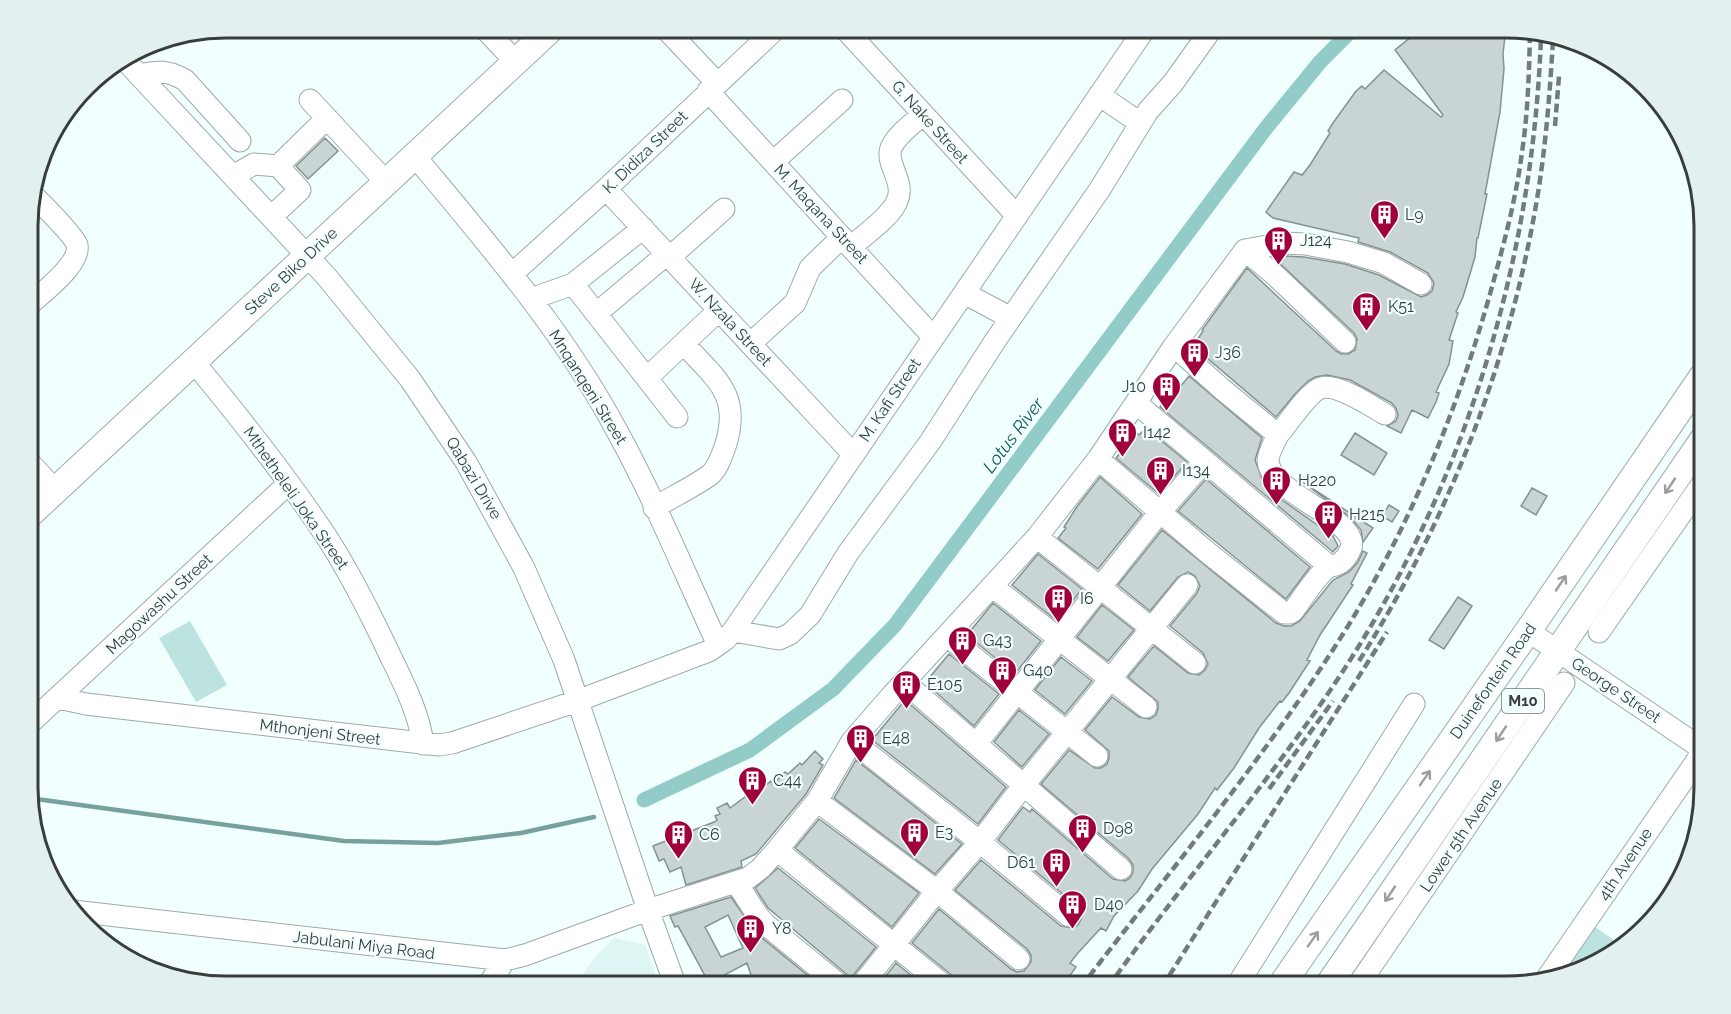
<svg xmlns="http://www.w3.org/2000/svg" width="1731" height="1014" font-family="Raleway,sans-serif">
	<rect width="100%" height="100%" fill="#f1fffe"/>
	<path fill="#def5f3" d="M614,938L645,945L660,987H575L594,958Z"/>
	<path fill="#bde3e0" d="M190,621L227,685L196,702L159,638Z
		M1595,927L1621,945L1605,960L1563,973Z"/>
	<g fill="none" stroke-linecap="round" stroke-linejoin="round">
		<path stroke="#77a19e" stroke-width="4.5" d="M29,798L344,841L438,843L521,833L594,817"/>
		<path stroke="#92cbc7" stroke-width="15" d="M644,800L750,750L833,689L895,625L1266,128L1320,62L1355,27"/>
	</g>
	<path fill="#c8d5d4" stroke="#859291" stroke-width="1.5" fill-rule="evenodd" d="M1422,27H1506L1503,54L1504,69L1500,112L1485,194H1487L1478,238H1477L1475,257L1463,297L1456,312L1458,313L1449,340L1453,341L1449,364L1436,392L1439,393L1436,402L1428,418L1412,410L1401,433L1387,426L1396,421L1398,415L1396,408L1392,403L1350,380L1327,375L1315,377L1308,381L1295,394L1276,417L1193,346L1203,331L1202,330L1247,268L1336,351L1341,354H1348L1355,350L1357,339L1354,333L1274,258L1285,256L1304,257L1345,264L1379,275L1421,297L1427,295L1432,291L1434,283L1428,273L1390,252L1358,242L1359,238L1273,218L1266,212L1294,172L1302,175L1310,165L1330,133L1328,131L1333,123L1356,91L1362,86L1365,89L1384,70L1441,117L1443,115L1395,50L1411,37L1410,35Z
		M325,138L338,151L308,179L296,166Z
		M1189,376L1262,438L1255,460L1263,481L1275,495L1333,536L1338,546L1333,552L1160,407L1174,389L1176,392Z
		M1146,428L1187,462L1159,494L1116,458L1137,433L1139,435Z
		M1355,433L1387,453L1374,475L1341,455Z
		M1100,477L1142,514L1098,569L1058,538L1066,528L1064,527L1076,508Z
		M1206,479L1310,567L1286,599L1178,511Z
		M1301,481L1373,528L1363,542L1361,530L1350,517Z
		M1532,488L1547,496L1536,515L1521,506Z
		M1389,505L1399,511L1392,522L1382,516Z
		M1162,530L1276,623L1284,626H1291L1300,621L1333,580L1349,572L1358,562L1363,551L1367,553L1351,584L1353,585L1320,635L1307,660L1310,661L1289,693L1282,702L1280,701L1259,728L1234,768L1217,790L1215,788L1198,814L1152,869L1138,891L1114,916L1106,931L1101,928L1077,954L1070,963L1076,967L1062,987H958L954,977L912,943L939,909L1011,969L1017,972L1024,971L1031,962V955L1027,949L955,890L981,860L1061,926L1073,928L1078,925L1081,919V912L1077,906L998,840L1023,807L1030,812L1032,809L1113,879L1125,881L1130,878L1133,872V865L1129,859L1041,784L1069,750L1095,768H1101L1107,764L1109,758V751L1085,730L1112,697L1139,717L1150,719L1156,715L1158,709V702L1128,677L1154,646L1188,673L1199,675L1205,670L1208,664L1203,653L1170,626L1197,593L1200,586L1195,576L1188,572L1178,577L1150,611L1118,585Z
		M1038,554L1082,589L1057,621L1012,585Z
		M1458,597L1472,606L1444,649L1429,640Z
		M993,603L1041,641L1015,674L967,635Z
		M1102,605L1134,630L1108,661L1077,637Z
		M949,654L999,694L974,726L930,687L934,682L929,678Z
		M1061,657L1092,681L1065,714L1035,690Z
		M905,700L1006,787L978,824L872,740Z
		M1019,710L1049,734L1022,767L994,742Z
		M815,751L823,759L819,763L823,765L806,794L756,854L741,861L742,867L686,885L681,867L670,872L664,859L659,861L653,846L714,822L717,820L715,816L720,814L717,808L727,803L730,808L749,794L751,796L760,787L761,789L771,781L773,784L785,772L788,774L800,763L802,765Z
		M856,760L962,844L935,874L834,798Z
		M819,819L919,893L892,927L795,848Z
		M778,868L876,947L851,978L768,908L755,888Z
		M731,897L756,933L822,987H755L747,963L709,983L678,926L675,927L670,916ZM728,915L743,948L721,957L705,927Z
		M896,963L925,987H877Z"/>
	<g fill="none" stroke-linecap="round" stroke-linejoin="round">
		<defs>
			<path id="minor" d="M483,27L516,62
				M664,27L717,83
				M843,27L1017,216
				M123,58L326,276L410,379L466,462L524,568L564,660L648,910L676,987
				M139,75C157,71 168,70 185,80L240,141
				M708,91L933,337
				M1099,95L1140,123
				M310,100L386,182
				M414,155C487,243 563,330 617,431C655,500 685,574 718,645
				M773,162L842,100
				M278,166L327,118
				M233,176L254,164L278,166L300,190L271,217
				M606,189L853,454
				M851,247C864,235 891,217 897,201C906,182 885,164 891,148C897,134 913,124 923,114
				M1245,250L1276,276L1345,342
				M670,257L724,209
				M512,274L606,189L778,27
				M573,284L677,417
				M964,293L1011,318
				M531,299L573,284L643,228
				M29,305C42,293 81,264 77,245C74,235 40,202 31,193
				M597,313L667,254
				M750,344L795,303L810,268L842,237
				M193,361C241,419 287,477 328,539C351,575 370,613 388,651C402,680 419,712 423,744
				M648,377L719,310
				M1136,403L1329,566
				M1278,435C1288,424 1308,392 1321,388C1337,383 1371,406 1385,414
				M1098,459L1207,552L1284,613H1290L1293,611C1302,599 1317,575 1328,567C1331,565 1332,566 1336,565C1343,563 1349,554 1351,548C1360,519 1270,494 1268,461C1268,453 1274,443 1278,435L1222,389L1174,346
				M29,462L55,490
				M654,508C672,497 693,487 710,475C718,468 721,457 725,447C742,395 716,379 684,344
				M1037,537L1195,663
				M992,586L1146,707
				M733,631L779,639L790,634L810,615L848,553L930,442L995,341L1100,189L1148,111L1173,83L1213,27
				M1528,631L1704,750
				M1599,632L1704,481
				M947,636L1097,756
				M904,682L1121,869
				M58,698L86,704L120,708L439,745L452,743L577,701L709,651L726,639L733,631L1146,27
				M29,724L289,483
				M852,741L980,842L1069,916
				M976,744L1160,512L1204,462
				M817,801L937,891L1019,959
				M777,850L946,987
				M736,882L758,916L765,924L842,987
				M73,911L505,960L525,955L648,910L748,878L761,868L777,850L817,801L852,741L893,694L1037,537L1098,459L1174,346L1245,250L1284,243L1305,244L1348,252L1384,263L1421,284
				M1547,978L1704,750
				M1241,979L1414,704
				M487,987L505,960
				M860,987L937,891L980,842L1023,786L1187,585
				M1357,987L1564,683"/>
			<path id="major" d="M29,515L553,27
				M1280,987L1528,631L1704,374
				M1327,987L1704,438"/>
		</defs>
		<use href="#minor" stroke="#9daaa9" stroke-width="23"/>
		<use href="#major" stroke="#9daaa9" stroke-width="28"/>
		<use href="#minor" stroke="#fff" stroke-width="21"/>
		<use href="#major" stroke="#fff" stroke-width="26"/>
		<path stroke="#747c7b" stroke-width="4.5" stroke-dasharray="9 4.5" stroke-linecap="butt" d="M1555,126L1559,76
			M1359,661C1449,519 1511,359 1538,193C1546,143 1550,91 1553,40
			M1269,789L1333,701
			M1081,987C1172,868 1269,753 1348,626C1411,523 1457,411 1490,294C1503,247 1516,200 1522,152C1528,113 1529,73 1530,33
			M1108,987C1179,888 1258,795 1327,695C1459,503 1533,269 1541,36
			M1162,987L1387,632"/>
	</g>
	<defs><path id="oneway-shaft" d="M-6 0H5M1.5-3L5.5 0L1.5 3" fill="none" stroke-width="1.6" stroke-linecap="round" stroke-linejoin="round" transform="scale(1.5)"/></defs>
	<g stroke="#9c9e9e">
		<use href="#oneway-shaft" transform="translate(1670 486) rotate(124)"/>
		<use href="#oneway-shaft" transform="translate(1561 583) rotate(-56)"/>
		<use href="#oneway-shaft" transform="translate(1501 734) rotate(124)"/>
		<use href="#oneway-shaft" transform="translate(1425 778) rotate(-55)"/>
		<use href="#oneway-shaft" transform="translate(1390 894) rotate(124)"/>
		<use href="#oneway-shaft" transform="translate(1313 939) rotate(-55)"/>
	</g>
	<defs>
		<symbol id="building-pin" viewBox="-11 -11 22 30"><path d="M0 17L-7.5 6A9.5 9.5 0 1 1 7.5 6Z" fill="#a0003c" stroke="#f1fffe"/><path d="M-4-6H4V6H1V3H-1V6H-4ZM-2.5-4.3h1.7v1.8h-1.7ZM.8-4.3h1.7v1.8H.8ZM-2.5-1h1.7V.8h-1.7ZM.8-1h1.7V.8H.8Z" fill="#fff"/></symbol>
	</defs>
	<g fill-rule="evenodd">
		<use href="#building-pin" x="1368" y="198" width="33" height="45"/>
		<use href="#building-pin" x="1262" y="224" width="33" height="45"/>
		<use href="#building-pin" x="1350" y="290" width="33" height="45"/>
		<use href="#building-pin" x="1178" y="336" width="33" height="45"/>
		<use href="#building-pin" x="1150" y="370" width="33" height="45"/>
		<use href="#building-pin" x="1106" y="416" width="33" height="45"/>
		<use href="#building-pin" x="1144" y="454" width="33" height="45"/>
		<use href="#building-pin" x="1260" y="464" width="33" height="45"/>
		<use href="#building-pin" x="1312" y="498" width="33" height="45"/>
		<use href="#building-pin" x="1042" y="582" width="33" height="45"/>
		<use href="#building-pin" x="946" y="624" width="33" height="45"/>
		<use href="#building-pin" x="986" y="654" width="33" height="45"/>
		<use href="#building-pin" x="890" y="668" width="33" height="45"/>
		<use href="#building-pin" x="844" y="722" width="33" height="45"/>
		<use href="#building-pin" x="736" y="764" width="33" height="45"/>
		<use href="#building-pin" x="1066" y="812" width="33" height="45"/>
		<use href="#building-pin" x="898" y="816" width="33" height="45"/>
		<use href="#building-pin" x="662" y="818" width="33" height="45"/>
		<use href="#building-pin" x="1040" y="846" width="33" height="45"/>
		<use href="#building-pin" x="1056" y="888" width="33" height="45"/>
		<use href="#building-pin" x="734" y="912" width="33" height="45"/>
	</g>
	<g text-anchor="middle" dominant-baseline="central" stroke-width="4.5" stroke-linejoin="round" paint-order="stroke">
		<rect fill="#f1fffe" stroke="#707877" stroke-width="1.5" x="1502" y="689" width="42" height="24" rx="4.5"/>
		<g font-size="15" font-weight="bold" fill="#393e3d">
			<text x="1523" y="701">M10</text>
		</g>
		<g font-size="16" fill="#393e3d" stroke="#f1fffe">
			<text transform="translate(930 122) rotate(48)">G. Nake Street</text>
			<text transform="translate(645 152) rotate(-44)">K. Didiza Street</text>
			<text transform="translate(821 214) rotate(47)">M. Maqana Street</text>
			<text transform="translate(291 271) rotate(-43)">Steve Biko Drive</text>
			<text transform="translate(730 322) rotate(47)">W. Nzala Street</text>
			<text transform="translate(588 387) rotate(58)">Mnqanqeni Street</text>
			<text transform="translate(890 400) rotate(-56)">M. Kafi Street</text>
			<text transform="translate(474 478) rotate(59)">Qabazi Drive</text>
			<text transform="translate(296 498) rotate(55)">Mthetheleli Joka Street</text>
			<text transform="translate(159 604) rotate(-43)">Magowashu Street</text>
			<text transform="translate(1493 681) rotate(-55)">Duinefontein Road</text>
			<text transform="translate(1616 690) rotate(34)">George Street</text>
			<text transform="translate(320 732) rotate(7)">Mthonjeni Street</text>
			<text transform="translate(1461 835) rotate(-56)">Lower 5th Avenue</text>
			<text transform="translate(1625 864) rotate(-56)">4th Avenue</text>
			<text transform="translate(364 945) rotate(7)">Jabulani Miya Road</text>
		</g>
		<g font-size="16" fill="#393e3d" stroke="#f1fffe" text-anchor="start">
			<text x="1405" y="214">L9</text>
			<text x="1300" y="240">J124</text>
			<text x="1388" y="306">K51</text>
			<text x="1215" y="352">J36</text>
			<text x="1146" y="386" text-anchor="end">J10</text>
			<text x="1143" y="432">I142</text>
			<text x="1182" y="470">I134</text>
			<text x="1298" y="480">H220</text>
			<text x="1349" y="514">H215</text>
			<text x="1080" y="598">I6</text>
			<text x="983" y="640">G43</text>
			<text x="1023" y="670">G40</text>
			<text x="927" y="684">E105</text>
			<text x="882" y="738">E48</text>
			<text x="773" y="780">C44</text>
			<text x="1103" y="828">D98</text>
			<text x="935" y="832">E3</text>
			<text x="699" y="834">C6</text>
			<text x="1035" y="862" text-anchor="end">D61</text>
			<text x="1094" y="904">D40</text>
			<text x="772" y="928">Y8</text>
		</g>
		<g font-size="18" font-style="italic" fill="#13615e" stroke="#f1fffe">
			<text transform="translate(1013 435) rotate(-53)">Lotus River</text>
		</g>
	</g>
	<path d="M0 0H1731V1014H0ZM226 38H1506A188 188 0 0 1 1694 226V788A188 188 0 0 1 1506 976H226A188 188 0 0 1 38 788V226A188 188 0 0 1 226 38Z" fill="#e2f0ef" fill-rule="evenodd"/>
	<path fill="none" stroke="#393e3d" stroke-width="3" d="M226 38H1506A188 188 0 0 1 1694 226V788A188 188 0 0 1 1506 976H226A188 188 0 0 1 38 788V226A188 188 0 0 1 226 38Z"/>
</svg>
